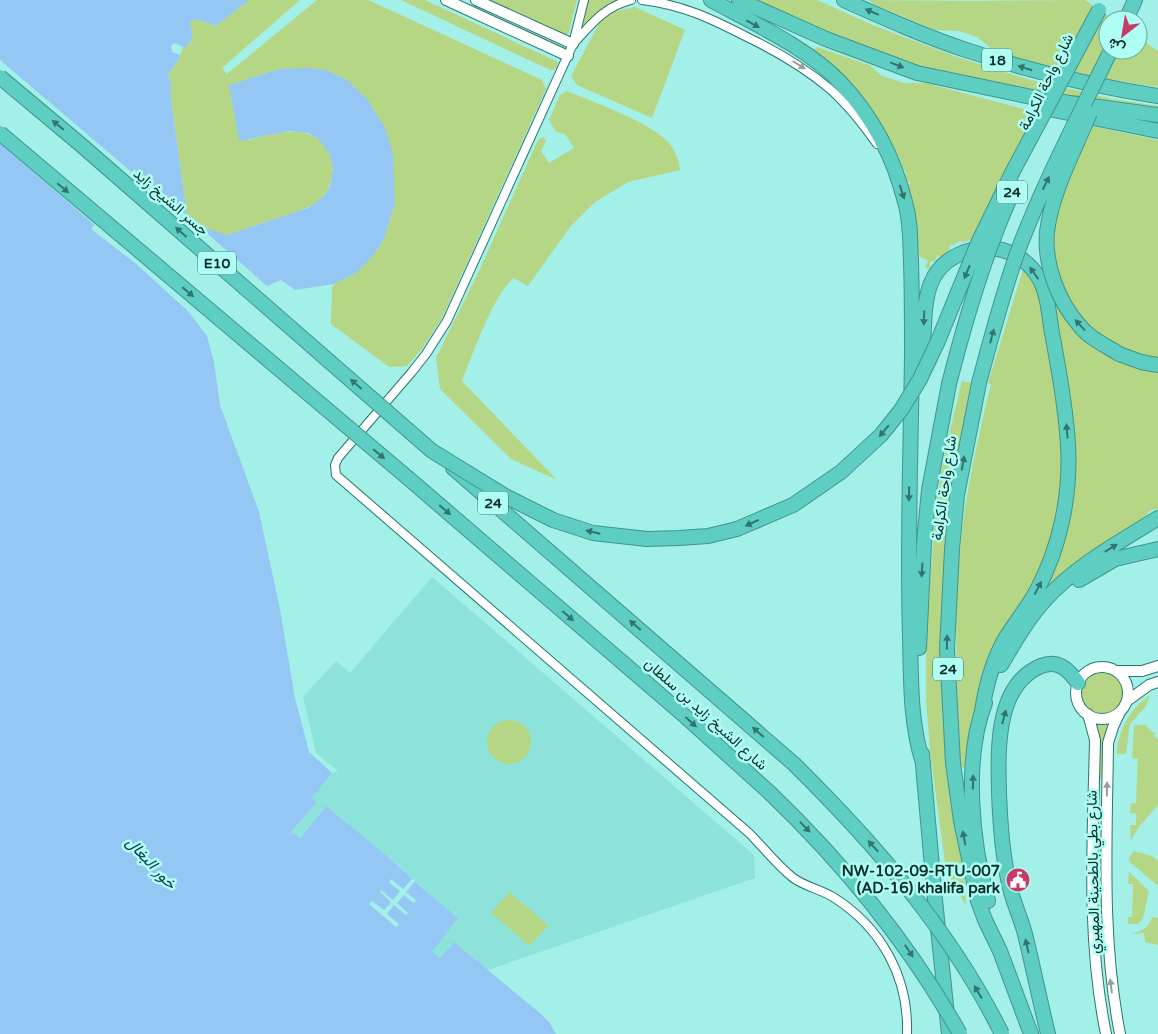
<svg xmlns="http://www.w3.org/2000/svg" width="1158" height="1034" font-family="'Varela Round',Vazirmatn,sans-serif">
	<rect width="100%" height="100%" fill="#a2f0e7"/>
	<path fill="#8de3da" d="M432,577L754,855L755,878L488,970L454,942L440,959L431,952L444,936L436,900L397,864L326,806L299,838L291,832L316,802L312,798L332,773L338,771L316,753L303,697L336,661L350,673Z"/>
	<path fill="#b5d684" d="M249,0H300L222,68L227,74L317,0H368L542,80L546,89L442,318L421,350L407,366L389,367L331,324L332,288L334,284L356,273L368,100L347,80L326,70L280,69L229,85L249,140C280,131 321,120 332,162C334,173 331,186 324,195C321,200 312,206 306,208C288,216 267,221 248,228C242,230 233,235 227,235C214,235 196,221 187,214L171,100V84L168,74L178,61L183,47L189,44L190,23L192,20C201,18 208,25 217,25Z
		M401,0H425L558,62L557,67L553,70L548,69Z
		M488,0H577L569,32L565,36Z
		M588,0H621C606,5 596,14 586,26H583L582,24Z
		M756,0H817L875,26L957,57L1027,79L1113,99L1158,106V114L952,76L867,49Z
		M868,0L970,1L1085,0L1114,20H1108V50H1138V37L1158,51V87L1093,77L997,53L977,37L959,31L935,30L877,6Z
		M635,7L685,30L652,118L577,85L571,76L600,22L613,12Z
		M817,47L869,65L882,76L904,83H925L1039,113L993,195L973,238L966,242L959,241L954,245H950C950,252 945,252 941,258L937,255L936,260L930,262V270L925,267L928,261L919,256L915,214L908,185L911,183L906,180L905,175L907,174L904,170C886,124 855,78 813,50Z
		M567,91C595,103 648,121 668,142C675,150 679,160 680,170L628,182L595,202L570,227L528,286L514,278C494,292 472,356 462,381L557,480L511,459L440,389L436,358L479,271L538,140L543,137L546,141L541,151L549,163L574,148L565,134L556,132L549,120L560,95Z
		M1091,126L1158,140V359C1098,350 1049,296 1054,234C1056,200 1077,157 1091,126Z
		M1024,266L1037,283L1055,375L1063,450L1061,499L1049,553L979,692L971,727L966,768L961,767L958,739L960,738C954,655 954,566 969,484C975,451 983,418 991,384L988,383Z
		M1050,292L1060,310L1158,371V509L1149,511L1144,520L1043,593L1056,563L1068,520Z
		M962,381L980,385L956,492L943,672L957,838L964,868L966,906L946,870L930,751L926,699V638L936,504L944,456Z
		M1079 693a23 23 0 1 1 46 0a23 23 0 1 1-46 0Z
		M1150,695L1146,706L1130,724L1126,754H1117C1118,730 1130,709 1150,695Z
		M487 742a22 22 0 1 1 44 0a22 22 0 1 1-44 0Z
		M1096,723L1108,724L1104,738L1103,779L1098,778L1099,738Z
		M1134,725H1145L1155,734L1154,736L1158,740V805L1138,828L1131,841L1130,825H1136V814L1130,813L1131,803H1136L1138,759L1132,758Z
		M1134,851L1152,856L1158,861V886L1130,862L1129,858Z
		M1129,872L1149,891L1143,918L1138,924H1128V917H1132L1133,884H1128Z
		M509,892L548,925L530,946L491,913Z
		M1152,917L1158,918V945L1145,942L1144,933L1130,934C1141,931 1149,929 1152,917Z"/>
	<path fill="#95c7f5" d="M0,0H249L217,25C208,25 201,18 192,20L190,23L193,37L186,47H183L176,43L171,45L172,52L180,55L178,61L168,74L171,84V100L187,214L205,228L227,235L308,208L324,196L330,186L333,169L330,155L324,146L317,138L308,133L289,131L239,141L229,85L280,69L306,68L326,70L347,80L368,100L385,128L393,154L395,203L384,239L372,257L356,273L334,284L295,290L281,280L267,286L134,169L91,229L135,263L188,311L207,336L214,362L220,405L259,512L280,609L295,698L309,752L332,773L312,798L317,802L291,832L300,838L326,806L391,859L421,887L458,918L432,952L440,958L454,942L541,1014L549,1022L556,1034H0Z"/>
	<path fill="#a2f0e7" d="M0,60L134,174L96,226L0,143Z
		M391,879L403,889L412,879L415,881L406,892L416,900L414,903L404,895L397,903L408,913L406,915L394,905L387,914L399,924L396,927L369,904L372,901L384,910L391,902L380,892L381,890L393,900L400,891L389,882Z"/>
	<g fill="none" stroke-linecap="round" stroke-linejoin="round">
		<defs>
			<path id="street" d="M584,0L573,44L447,321L426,354L411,373L338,458L335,465L336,475L749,833C763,847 776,864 792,877C803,886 820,889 833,897C881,927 909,977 907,1034
				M642,0C684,5 712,19 749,38C778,52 805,68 830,89C848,105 863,124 877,144
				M574,43C592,23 604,7 631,0"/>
			<path id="secondary" d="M446,0L568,56
				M476,0L573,44
				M1076 693a26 26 0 1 1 52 0a26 26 0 1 1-52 0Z
				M1117,671H1142L1158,666
				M1127,701L1149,685L1158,682
				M1088,714L1095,740C1093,838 1086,937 1106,1034
				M1120,1034C1101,937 1107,840 1108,743L1113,727L1120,712"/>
			<path id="highway" d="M711,0C753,23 808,48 841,83C872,116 894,158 905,202C911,222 910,242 911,262C912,292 912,322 912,352C911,447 907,541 910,636C911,678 910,723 923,763
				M739,0L826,39L917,73L1041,99L1158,115
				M844,0C884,18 924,36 966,50C1029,71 1093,86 1158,96
				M1126,20L1135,0
				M1044,108L1158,131
				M1119,354L1141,362L1158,365
				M921,376C922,360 923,343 924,327C925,297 928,268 960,254C969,250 979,248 989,248C1010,249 1028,260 1039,278C1048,294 1049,315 1052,333C1059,370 1066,408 1068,445C1071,495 1060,548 1036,592C1027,608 1015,623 1005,639C992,662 986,685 982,711
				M979,383L957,495L952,549L947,649L953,763L961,821L978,901L985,920L1000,951L1031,1034
				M453,468L794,764
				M408,478L686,717L770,793
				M1079,580L1115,559L1158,549
				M919,648L924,543L929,490L949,384
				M1001,665C1014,643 1027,620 1044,601C1075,566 1118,543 1158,518
				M985,703C963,760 972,844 988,901
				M922,754L935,900L949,1034
				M1048,1034C1040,1001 1033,967 1025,934C1020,915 1011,898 1008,879C1002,851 1000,821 999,792C998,751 995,685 1041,666C1058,659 1069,670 1078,683"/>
		</defs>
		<use href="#street" stroke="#25766f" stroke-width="10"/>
		<use href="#secondary" stroke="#25766f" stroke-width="12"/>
		<use href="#highway" stroke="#41958d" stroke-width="16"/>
		<use href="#street" stroke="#fff" stroke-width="8"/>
		<use href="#secondary" stroke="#fff" stroke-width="10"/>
		<use href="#highway" stroke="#5ecdc2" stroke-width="14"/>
		<defs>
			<path id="highway-bridge" d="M0,77L80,144L432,451L507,497L553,520L593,533L647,539L679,538L708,536L737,529L793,505L841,472L881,435L901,410L920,379L938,341L978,243L1013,171L1099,10
				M1090,113C1075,149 1051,194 1047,232C1044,264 1058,301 1079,325C1089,338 1105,345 1119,354
				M0,133L408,478
				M979,383C991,338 1003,292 1019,248C1045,180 1079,115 1111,50
				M949,384C965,321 983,259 1009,200
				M794,764C875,844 951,931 1002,1034
				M770,793C845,865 909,943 960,1034"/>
		</defs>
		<use href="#highway-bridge" stroke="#41958d" stroke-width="16" stroke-linecap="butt"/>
		<use href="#highway-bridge" stroke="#5ecdc2" stroke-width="14"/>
	</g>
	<defs><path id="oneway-solid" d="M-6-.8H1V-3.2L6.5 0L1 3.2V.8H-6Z" transform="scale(1.25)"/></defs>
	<g fill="#31756e">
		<use href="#oneway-solid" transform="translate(872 12) rotate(-157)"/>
		<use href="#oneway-solid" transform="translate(753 24) rotate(29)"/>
		<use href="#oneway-solid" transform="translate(897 65) rotate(21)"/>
		<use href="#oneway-solid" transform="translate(1025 68) rotate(-163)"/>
		<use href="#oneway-solid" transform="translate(58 125) rotate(-140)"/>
		<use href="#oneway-solid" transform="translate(1046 183) rotate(-64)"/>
		<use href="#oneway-solid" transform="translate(63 188) rotate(40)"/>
		<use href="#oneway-solid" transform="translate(902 192) rotate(72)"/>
		<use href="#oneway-solid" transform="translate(181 232) rotate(-139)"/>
		<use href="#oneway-solid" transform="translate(967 272) rotate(112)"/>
		<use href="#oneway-solid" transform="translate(1034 273) rotate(-126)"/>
		<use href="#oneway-solid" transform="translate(188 292) rotate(40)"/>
		<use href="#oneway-solid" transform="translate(924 318) rotate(92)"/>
		<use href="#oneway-solid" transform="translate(1080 325) rotate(-132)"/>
		<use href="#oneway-solid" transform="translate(992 336) rotate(-75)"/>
		<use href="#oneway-solid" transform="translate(356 384) rotate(-139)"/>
		<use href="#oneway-solid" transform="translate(884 431) rotate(130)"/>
		<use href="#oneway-solid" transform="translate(1067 431) rotate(-95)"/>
		<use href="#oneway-solid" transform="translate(379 454) rotate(40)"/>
		<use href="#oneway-solid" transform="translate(963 463) rotate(-80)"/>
		<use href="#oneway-solid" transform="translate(909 494) rotate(91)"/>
		<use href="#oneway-solid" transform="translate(445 510) rotate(41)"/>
		<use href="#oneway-solid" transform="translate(752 523) rotate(156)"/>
		<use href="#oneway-solid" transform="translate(593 532) rotate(-167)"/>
		<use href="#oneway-solid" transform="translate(1111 548) rotate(-32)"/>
		<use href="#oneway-solid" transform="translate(922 570) rotate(94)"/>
		<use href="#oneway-solid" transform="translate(1038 588) rotate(-62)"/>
		<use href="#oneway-solid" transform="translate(568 616) rotate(41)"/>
		<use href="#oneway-solid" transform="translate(635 625) rotate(-139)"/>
		<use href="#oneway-solid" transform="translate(947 642) rotate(-89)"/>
		<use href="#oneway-solid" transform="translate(1004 717) rotate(-75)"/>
		<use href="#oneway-solid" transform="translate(691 722) rotate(42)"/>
		<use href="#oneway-solid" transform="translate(758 732) rotate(-139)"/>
		<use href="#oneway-solid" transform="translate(973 782) rotate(-89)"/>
		<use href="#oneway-solid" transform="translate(805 827) rotate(46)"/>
		<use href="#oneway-solid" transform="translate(964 838) rotate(-101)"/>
		<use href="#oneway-solid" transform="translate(873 846) rotate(-132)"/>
		<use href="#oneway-solid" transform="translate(1027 946) rotate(-103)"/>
		<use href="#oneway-solid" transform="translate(909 951) rotate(56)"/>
		<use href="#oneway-solid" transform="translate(978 992) rotate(-121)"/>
	</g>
	<g fill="#92a09f">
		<use href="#oneway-solid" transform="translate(799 65) rotate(32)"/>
		<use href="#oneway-solid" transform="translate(1107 789) rotate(-89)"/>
		<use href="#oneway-solid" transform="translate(1111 986) rotate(-97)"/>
	</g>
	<defs>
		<symbol id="civic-disc" viewBox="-11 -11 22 22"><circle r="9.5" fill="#c83a66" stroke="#affef4"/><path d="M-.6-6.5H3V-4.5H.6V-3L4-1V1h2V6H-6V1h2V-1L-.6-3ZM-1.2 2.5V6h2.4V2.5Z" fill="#fff"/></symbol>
	</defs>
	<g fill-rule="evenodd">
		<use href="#civic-disc" x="1004" y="866" width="28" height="28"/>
	</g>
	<g text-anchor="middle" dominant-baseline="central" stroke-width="5" stroke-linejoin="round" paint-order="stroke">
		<g fill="#affef4" stroke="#3d6c67" stroke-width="1">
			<rect x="982" y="48.5" width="30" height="23" rx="4"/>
			<rect x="997" y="180.5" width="30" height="23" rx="4"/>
			<rect x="198" y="251.5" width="38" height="23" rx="4"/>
			<rect x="478" y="491.5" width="30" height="23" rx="4"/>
			<rect x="933" y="657.5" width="30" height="23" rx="4"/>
		</g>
		<g font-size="14" font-weight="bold" fill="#0c2d2a">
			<text x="997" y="60">18</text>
			<text x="1012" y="192">24</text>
			<text x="217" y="263">E10</text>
			<text x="493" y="503">24</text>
			<text x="948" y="669">24</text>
		</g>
		<g font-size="15" fill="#0c2d2a" stroke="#affef4">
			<text transform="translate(1046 82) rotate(-64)">شارع واحة الكرامة</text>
			<text transform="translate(171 202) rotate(41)">جسر الشيخ زايد</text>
			<text transform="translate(944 488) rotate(-82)">شارع واحة الكرامة</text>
			<text transform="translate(706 714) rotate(42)">شارع الشيخ زايد بن سلطان</text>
			<text transform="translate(1093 872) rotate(-91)">شارع بطي بالطحينة المهيري</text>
		</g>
		<g font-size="15" font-weight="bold" fill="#0c2d2a" stroke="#affef4" text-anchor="end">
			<text x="1000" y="871">NW-102-09-RTU-007<tspan x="1000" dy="17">(AD-16) khalifa park</tspan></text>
		</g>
		<g font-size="16" font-style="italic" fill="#0f3553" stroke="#affef4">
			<text transform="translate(151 863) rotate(47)">خور البغال</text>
		</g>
	</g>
	<g transform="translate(1123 35) rotate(211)"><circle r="24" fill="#affef4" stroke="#6eaaa3"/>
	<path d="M0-4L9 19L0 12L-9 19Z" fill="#c83a66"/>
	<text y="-8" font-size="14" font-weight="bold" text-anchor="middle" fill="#0c2d2a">ش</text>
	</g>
</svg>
